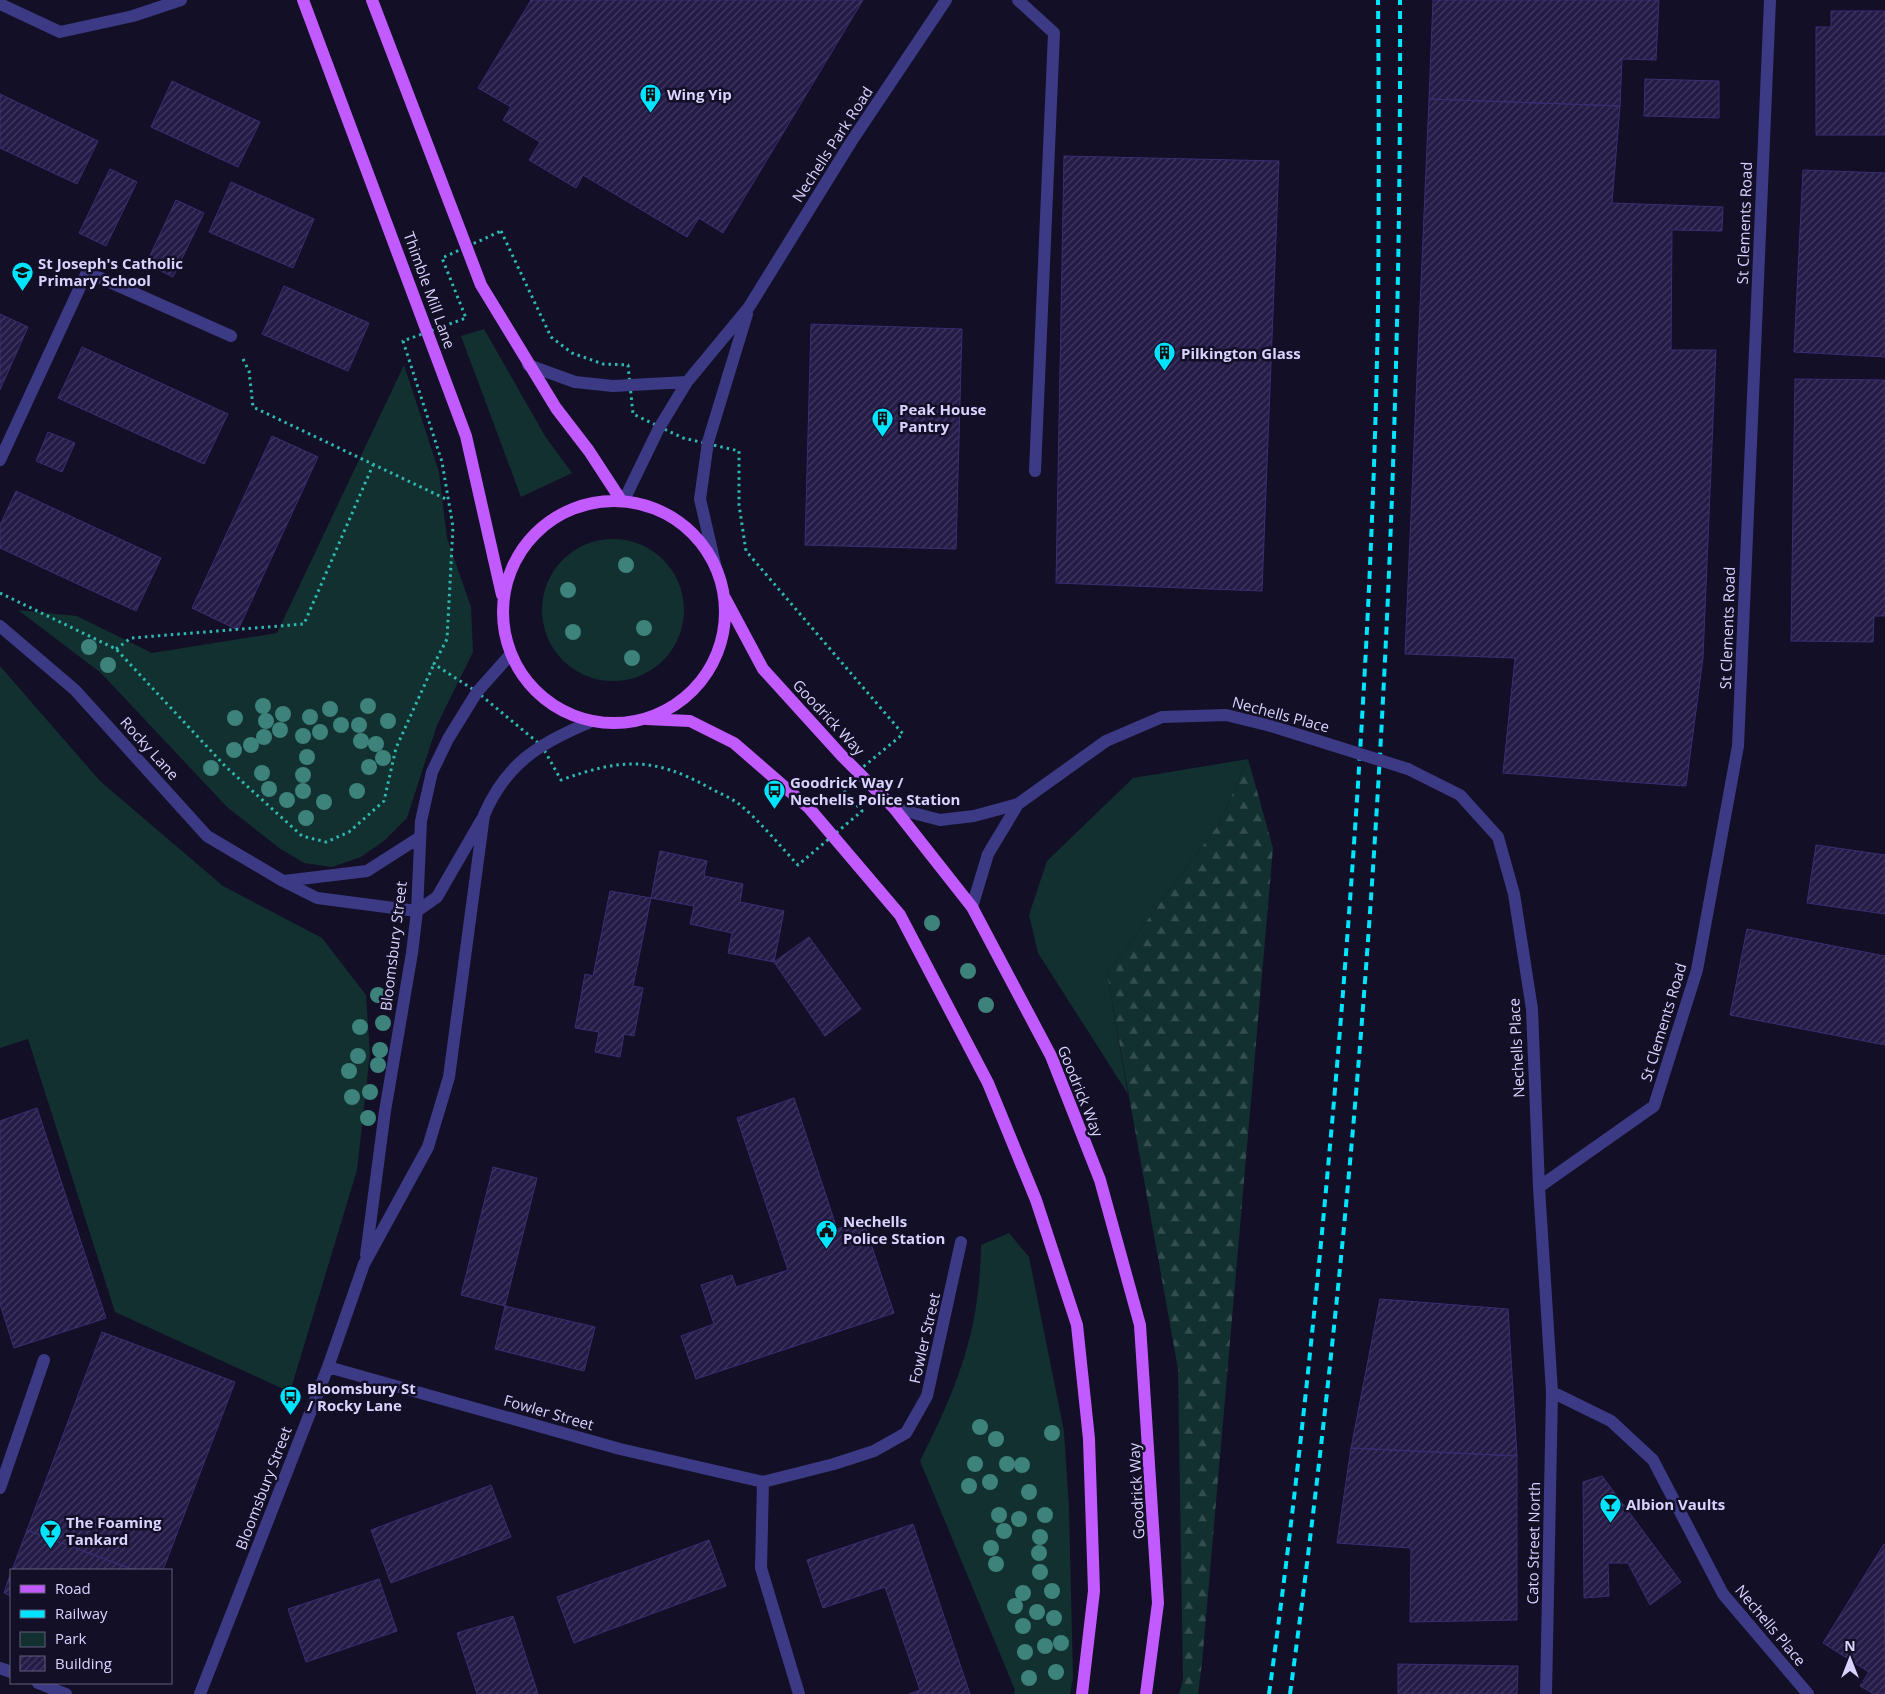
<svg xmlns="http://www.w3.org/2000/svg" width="1885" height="1694" font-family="'Open Sans',sans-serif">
	<defs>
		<pattern id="forest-firs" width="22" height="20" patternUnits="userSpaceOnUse" patternTransform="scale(1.25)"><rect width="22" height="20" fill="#12302f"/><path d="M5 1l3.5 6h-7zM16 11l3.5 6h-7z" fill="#344d4e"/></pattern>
		<pattern id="building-hatch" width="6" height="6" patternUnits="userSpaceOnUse" patternTransform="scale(1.25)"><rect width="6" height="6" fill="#241b47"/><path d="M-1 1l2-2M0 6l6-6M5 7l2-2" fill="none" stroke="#433b63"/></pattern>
	</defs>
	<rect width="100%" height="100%" fill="#130f26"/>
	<path fill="#12302f" d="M484,329L545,436L572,473L521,497L461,336Z
		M404,365L439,472L447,538L471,607L473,652L437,725L407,818L385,840L361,857L332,867L304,863L279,848L227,807L101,673L18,610L77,616L152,653L277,633Z
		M542 610a71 71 0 1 1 142 0a71 71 0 1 1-142 0Z
		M0,666L100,781L223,886L322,938L366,995L370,1054L357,1170L290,1392L115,1312L28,1039L0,1048Z
		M1248,759L1219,824L1107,974L1128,1094L1038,953L1029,915L1047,861L1133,778Z
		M1009,1233L1029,1257L1064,1431L1069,1509L1073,1678L1070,1694H1014L1015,1690L920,1461C958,1386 980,1330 981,1245Z"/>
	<path fill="url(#forest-firs)" d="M1248,759L1273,848L1202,1663L1198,1694H1179L1183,1680L1178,1369L1107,974L1219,824Z"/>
	<path fill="url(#building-hatch)" stroke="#3b2d73" d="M531,0H863L723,233L699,218L687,237L583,175L576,188L529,160L540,142L503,120L511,107L478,88Z
		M1433,0H1659L1656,60L1622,59L1620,106L1429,99Z
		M1831,11H1885V135H1816V27H1831Z
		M1645,79L1719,81V118L1644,116Z
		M172,81L260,122L238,167L151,127Z
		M0,94L98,141L77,184L0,148Z
		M1429,99L1620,106L1612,203L1723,207L1722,231L1672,230L1671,350H1716L1703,658L1686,786L1503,773L1515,658L1405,654Z
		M1064,156L1279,161L1262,591L1056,583Z
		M110,169L137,182L106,246L79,233Z
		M1803,170L1885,173V357L1794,352Z
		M231,182L314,219L293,268L209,232Z
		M176,200L204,213L173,277L146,264Z
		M284,286L369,323L348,371L262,334Z
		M0,314L28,327L0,390Z
		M811,324L962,329L956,549L805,545Z
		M82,347L228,414L204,464L58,398Z
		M1795,379L1885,380V616H1874L1873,642L1791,641Z
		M48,432L75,443L62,472L36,461Z
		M272,436L318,457L238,630L192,608Z
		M16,491L161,558L136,611L0,548V525Z
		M1816,845L1885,855V914L1807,903Z
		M660,851L707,861L704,876L743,884L740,902L784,911L774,962L728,953L732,933L690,924L694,906L651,898Z
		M610,891L651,898L633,986L643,988L634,1036L624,1034L620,1057L595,1052L599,1032L575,1028L585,974L593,976Z
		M1747,929L1885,956V1045L1730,1015Z
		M809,937L861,1009L825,1036L774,962Z
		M794,1098L837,1229L863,1220L894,1313L696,1379L681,1336L714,1324L701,1285L732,1275L736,1287L788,1270L737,1118Z
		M37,1108L106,1318L14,1348L0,1304V1121Z
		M493,1167L537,1178L505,1306L461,1295Z
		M1380,1299L1508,1309L1517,1456L1351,1448Z
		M505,1306L595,1327L584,1371L495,1349Z
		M102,1332L235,1382L163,1570H134L27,1530Z
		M1351,1448L1517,1456V1620L1410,1622L1411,1548L1337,1543Z
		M1602,1476L1681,1582L1650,1605L1628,1563H1608L1609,1596L1584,1598L1583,1482Z
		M491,1485L511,1537L391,1583L371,1530Z
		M913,1524L970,1694H909L920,1690L885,1587L823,1608L807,1560Z
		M27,1530L134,1570H12Z
		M709,1540L726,1586L574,1643L557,1597Z
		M1884,1544L1885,1694H1874L1860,1686L1869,1672L1823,1643Z
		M11,1572V1596L4,1593Z
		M379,1579L397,1631L306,1662L288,1609Z
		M513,1616L538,1694H477L457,1633Z
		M1398,1664L1518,1666L1517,1694H1398Z"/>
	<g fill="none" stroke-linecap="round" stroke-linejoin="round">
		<path stroke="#2fb8b0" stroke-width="3" stroke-dasharray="2.5 4" stroke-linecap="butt" d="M501,231L551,337L572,353L603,364L628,365L633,414L683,438L739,451V505L746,551L903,734L840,786L862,811L798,865C779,845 760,821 739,804C730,797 718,793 708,787C652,756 620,759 561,780L542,746L477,692L434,664L447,639L453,527L442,462L403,341L466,318L442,258Z
			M243,359L249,371L253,407L448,500
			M0,593L116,649L225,766L302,836L326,842L349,832L384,801L396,748L434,664
			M116,649L131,638L304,624L373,465"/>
		<path stroke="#3d3a85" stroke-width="12" d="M1018,0L1054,33L1035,471
			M0,4L60,32L133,16L181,0
			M528,365L575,382L613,386L687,382
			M0,460L87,272L231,336
			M625,498L659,428L687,382L749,307L851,142L946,0
			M716,568L700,499L708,442L747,314
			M0,626L75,690L207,836L283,881L317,898L417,911L437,897L482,819
			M1408,769L1460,795L1498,837L1514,894L1532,1009L1539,1187L1552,1392L1611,1421L1653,1460L1723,1594L1808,1694
			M894,808L940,820L974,816L1018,804L1106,741L1162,717L1226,715L1271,726
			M284,881L367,871L420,837
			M972,907L988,854L1018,804
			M1539,1187L1654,1106L1697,970L1738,746L1770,0
			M366,1255L385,1111L412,953L417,911L421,821L432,772L448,739L477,692L510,655
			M328,1367L620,1449L763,1482L834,1464L874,1451L906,1433L927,1396L961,1242
			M763,1482L761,1568L799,1694
			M0,1488L44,1360
			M0,1668L11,1672
			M38,1683L66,1694
			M200,1694L328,1367L364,1264L428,1147L449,1077L484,815C506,764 538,744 588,723
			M1546,1694L1552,1392"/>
		<path stroke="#c25bff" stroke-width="12" d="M303,0L466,436L502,595
			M372,0L481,285L556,408L589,451L619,497
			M503 612a111 111 0 1 1 222 0a111 111 0 1 1-222 0Z
			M725,598L763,669L842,756L894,808L972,907L1051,1056L1100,1180L1140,1325L1158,1603L1146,1694
			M646,719L690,721L734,743L809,808L900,915L988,1083L1036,1200L1077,1325L1089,1439L1094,1591L1082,1694"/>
		<path stroke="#00e5ff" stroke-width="4" stroke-dasharray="8 6" stroke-linecap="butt" d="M1269,1694C1298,1485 1319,1276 1337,1066C1358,814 1374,560 1378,307C1379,205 1379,102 1378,0
			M1290,1694C1366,1134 1402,565 1400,0"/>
		<path stroke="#3d3a85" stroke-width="12" d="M1271,726L1408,769"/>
	</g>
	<g fill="#3d827b">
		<circle cx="626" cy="565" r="8"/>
		<circle cx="568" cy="590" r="8"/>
		<circle cx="644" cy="628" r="8"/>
		<circle cx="573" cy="632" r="8"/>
		<circle cx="89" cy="647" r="8"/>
		<circle cx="632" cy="658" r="8"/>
		<circle cx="108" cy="665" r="8"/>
		<circle cx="263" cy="706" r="8"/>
		<circle cx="368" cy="706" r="8"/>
		<circle cx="330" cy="709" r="8"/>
		<circle cx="283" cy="714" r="8"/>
		<circle cx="310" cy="717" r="8"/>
		<circle cx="235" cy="718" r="8"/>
		<circle cx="266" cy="721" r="8"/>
		<circle cx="388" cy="721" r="8"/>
		<circle cx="341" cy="725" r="8"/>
		<circle cx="359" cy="725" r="8"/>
		<circle cx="280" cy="730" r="8"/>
		<circle cx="320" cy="732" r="8"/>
		<circle cx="303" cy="736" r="8"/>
		<circle cx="264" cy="737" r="8"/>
		<circle cx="361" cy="741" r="8"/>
		<circle cx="376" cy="744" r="8"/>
		<circle cx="251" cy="745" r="8"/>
		<circle cx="234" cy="750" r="8"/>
		<circle cx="307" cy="757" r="8"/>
		<circle cx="383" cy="758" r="8"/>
		<circle cx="369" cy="767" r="8"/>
		<circle cx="211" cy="768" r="8"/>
		<circle cx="262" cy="773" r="8"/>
		<circle cx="303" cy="775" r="8"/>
		<circle cx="269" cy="789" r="8"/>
		<circle cx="303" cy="791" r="8"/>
		<circle cx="357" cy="791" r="8"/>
		<circle cx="287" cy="800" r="8"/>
		<circle cx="324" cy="802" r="8"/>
		<circle cx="306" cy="818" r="8"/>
		<circle cx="932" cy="923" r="8"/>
		<circle cx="968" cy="971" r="8"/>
		<circle cx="378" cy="995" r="8"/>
		<circle cx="986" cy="1005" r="8"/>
		<circle cx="383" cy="1023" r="8"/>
		<circle cx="360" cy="1027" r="8"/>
		<circle cx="380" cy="1050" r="8"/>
		<circle cx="358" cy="1056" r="8"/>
		<circle cx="378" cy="1065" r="8"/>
		<circle cx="349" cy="1071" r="8"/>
		<circle cx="370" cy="1092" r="8"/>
		<circle cx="352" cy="1097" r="8"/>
		<circle cx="368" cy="1118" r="8"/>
		<circle cx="980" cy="1427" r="8"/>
		<circle cx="1052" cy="1433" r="8"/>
		<circle cx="996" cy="1439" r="8"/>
		<circle cx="975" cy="1464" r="8"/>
		<circle cx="1007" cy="1464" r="8"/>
		<circle cx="1022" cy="1465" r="8"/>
		<circle cx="990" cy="1482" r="8"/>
		<circle cx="969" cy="1486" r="8"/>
		<circle cx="1029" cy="1492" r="8"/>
		<circle cx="999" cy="1515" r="8"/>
		<circle cx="1045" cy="1515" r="8"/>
		<circle cx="1019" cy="1519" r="8"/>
		<circle cx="1004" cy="1531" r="8"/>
		<circle cx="1040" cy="1537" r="8"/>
		<circle cx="991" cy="1548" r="8"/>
		<circle cx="1039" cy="1553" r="8"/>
		<circle cx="996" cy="1564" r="8"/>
		<circle cx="1040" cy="1572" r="8"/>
		<circle cx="1052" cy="1591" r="8"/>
		<circle cx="1023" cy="1593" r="8"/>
		<circle cx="1015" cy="1606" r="8"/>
		<circle cx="1037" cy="1612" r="8"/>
		<circle cx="1054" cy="1618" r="8"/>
		<circle cx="1023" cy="1626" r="8"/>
		<circle cx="1061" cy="1643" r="8"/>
		<circle cx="1045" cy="1646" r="8"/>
		<circle cx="1025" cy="1652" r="8"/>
		<circle cx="1056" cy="1672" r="8"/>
		<circle cx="1029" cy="1678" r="8"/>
	</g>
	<defs>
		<symbol id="building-pin" viewBox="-11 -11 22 30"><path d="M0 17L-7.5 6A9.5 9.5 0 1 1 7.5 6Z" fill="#00e5ff" stroke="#130f26"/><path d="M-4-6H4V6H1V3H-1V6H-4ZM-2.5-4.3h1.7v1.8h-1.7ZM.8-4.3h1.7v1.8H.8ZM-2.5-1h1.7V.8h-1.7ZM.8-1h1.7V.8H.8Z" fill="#111"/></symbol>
		<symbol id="school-pin" viewBox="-11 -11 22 30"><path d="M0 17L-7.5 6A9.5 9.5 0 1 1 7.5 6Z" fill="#00e5ff" stroke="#130f26"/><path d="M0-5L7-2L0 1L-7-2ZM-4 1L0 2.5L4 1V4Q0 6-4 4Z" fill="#111"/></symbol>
		<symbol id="bus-pin" viewBox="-11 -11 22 30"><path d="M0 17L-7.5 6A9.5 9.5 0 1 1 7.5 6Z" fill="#00e5ff" stroke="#130f26"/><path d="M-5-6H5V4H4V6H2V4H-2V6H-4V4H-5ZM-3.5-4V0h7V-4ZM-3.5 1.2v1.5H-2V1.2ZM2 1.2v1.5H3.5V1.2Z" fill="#111"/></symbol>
		<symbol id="civic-pin" viewBox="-11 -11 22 30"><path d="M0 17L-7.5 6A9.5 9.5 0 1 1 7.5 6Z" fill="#00e5ff" stroke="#130f26"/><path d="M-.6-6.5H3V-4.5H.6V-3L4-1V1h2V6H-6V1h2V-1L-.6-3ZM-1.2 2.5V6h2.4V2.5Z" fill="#111"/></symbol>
		<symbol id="bar-pin" viewBox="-11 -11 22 30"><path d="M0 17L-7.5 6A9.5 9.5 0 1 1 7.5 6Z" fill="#00e5ff" stroke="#130f26"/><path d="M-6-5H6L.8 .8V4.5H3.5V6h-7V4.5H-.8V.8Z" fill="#111"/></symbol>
	</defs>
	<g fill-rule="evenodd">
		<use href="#building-pin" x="638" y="82" width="25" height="34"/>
		<use href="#school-pin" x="10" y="260" width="25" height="34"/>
		<use href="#building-pin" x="1152" y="340" width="25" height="34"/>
		<use href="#building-pin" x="870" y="406" width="25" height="34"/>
		<use href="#bus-pin" x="762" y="778" width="25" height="34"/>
		<use href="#civic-pin" x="814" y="1218" width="25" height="34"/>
		<use href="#bus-pin" x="278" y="1384" width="25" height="34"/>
		<use href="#bar-pin" x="1598" y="1492" width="25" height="34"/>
		<use href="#bar-pin" x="38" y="1518" width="25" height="34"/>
	</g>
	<g text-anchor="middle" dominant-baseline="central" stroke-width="5" stroke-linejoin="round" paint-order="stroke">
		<g font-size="15" font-weight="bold" fill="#d9d4ff" stroke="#130f26" text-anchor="start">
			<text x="667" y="94">Wing Yip</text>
			<text x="38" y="263">St Joseph's Catholic<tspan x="38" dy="17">Primary School</tspan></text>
			<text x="1181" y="353">Pilkington Glass</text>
			<text x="899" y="409">Peak House<tspan x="899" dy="17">Pantry</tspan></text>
			<text x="790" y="782">Goodrick Way /<tspan x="790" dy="17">Nechells Police Station</tspan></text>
			<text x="843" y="1221">Nechells<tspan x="843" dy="17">Police Station</tspan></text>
			<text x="307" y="1388">Bloomsbury St<tspan x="307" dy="17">/ Rocky Lane</tspan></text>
			<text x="1626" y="1504">Albion Vaults</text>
			<text x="66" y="1522">The Foaming<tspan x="66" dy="17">Tankard</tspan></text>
		</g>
		<g font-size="15" fill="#d9d4ff" stroke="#130f26">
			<text transform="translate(832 144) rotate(-57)">Nechells Park Road</text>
			<text transform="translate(1744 223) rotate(-88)">St Clements Road</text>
			<text transform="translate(430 290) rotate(70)">Thimble Mill Lane</text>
			<text transform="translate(1727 628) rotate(-88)">St Clements Road</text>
			<text transform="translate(1281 714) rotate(15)">Nechells Place</text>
			<text transform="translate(829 717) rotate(47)">Goodrick Way</text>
			<text transform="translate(150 748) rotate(48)">Rocky Lane</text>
			<text transform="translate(393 946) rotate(-83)">Bloomsbury Street</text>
			<text transform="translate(1663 1022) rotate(-73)">St Clements Road</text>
			<text transform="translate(1516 1048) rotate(-93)">Nechells Place</text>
			<text transform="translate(1081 1091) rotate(68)">Goodrick Way</text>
			<text transform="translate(924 1338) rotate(-77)">Fowler Street</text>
			<text transform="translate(549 1412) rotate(16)">Fowler Street</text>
			<text transform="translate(263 1488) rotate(-69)">Bloomsbury Street</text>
			<text transform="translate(1136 1491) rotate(-93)">Goodrick Way</text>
			<text transform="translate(1533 1543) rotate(-89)">Cato Street North</text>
			<text transform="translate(1771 1625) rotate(50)">Nechells Place</text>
		</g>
	</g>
	<rect x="10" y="1569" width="162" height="115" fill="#130f26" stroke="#625e7d"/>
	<rect x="20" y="1585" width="25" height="8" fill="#c25bff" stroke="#625e7d"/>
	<text x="55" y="1594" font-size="15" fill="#d9d4ff">Road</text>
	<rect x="20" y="1610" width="25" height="8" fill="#00e5ff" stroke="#625e7d"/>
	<text x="55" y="1619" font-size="15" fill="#d9d4ff">Railway</text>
	<rect x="20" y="1632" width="25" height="15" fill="#12302f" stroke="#625e7d"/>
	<text x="55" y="1644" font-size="15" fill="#d9d4ff">Park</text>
	<rect x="20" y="1656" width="25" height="15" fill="url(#building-hatch)" stroke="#625e7d"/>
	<text x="55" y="1669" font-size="15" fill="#d9d4ff">Building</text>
	<g transform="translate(1850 1659)" stroke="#130f26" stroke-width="4" paint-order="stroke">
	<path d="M0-4L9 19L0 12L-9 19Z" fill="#d9d4ff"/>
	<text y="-8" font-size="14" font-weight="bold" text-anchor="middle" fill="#d9d4ff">N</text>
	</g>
</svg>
